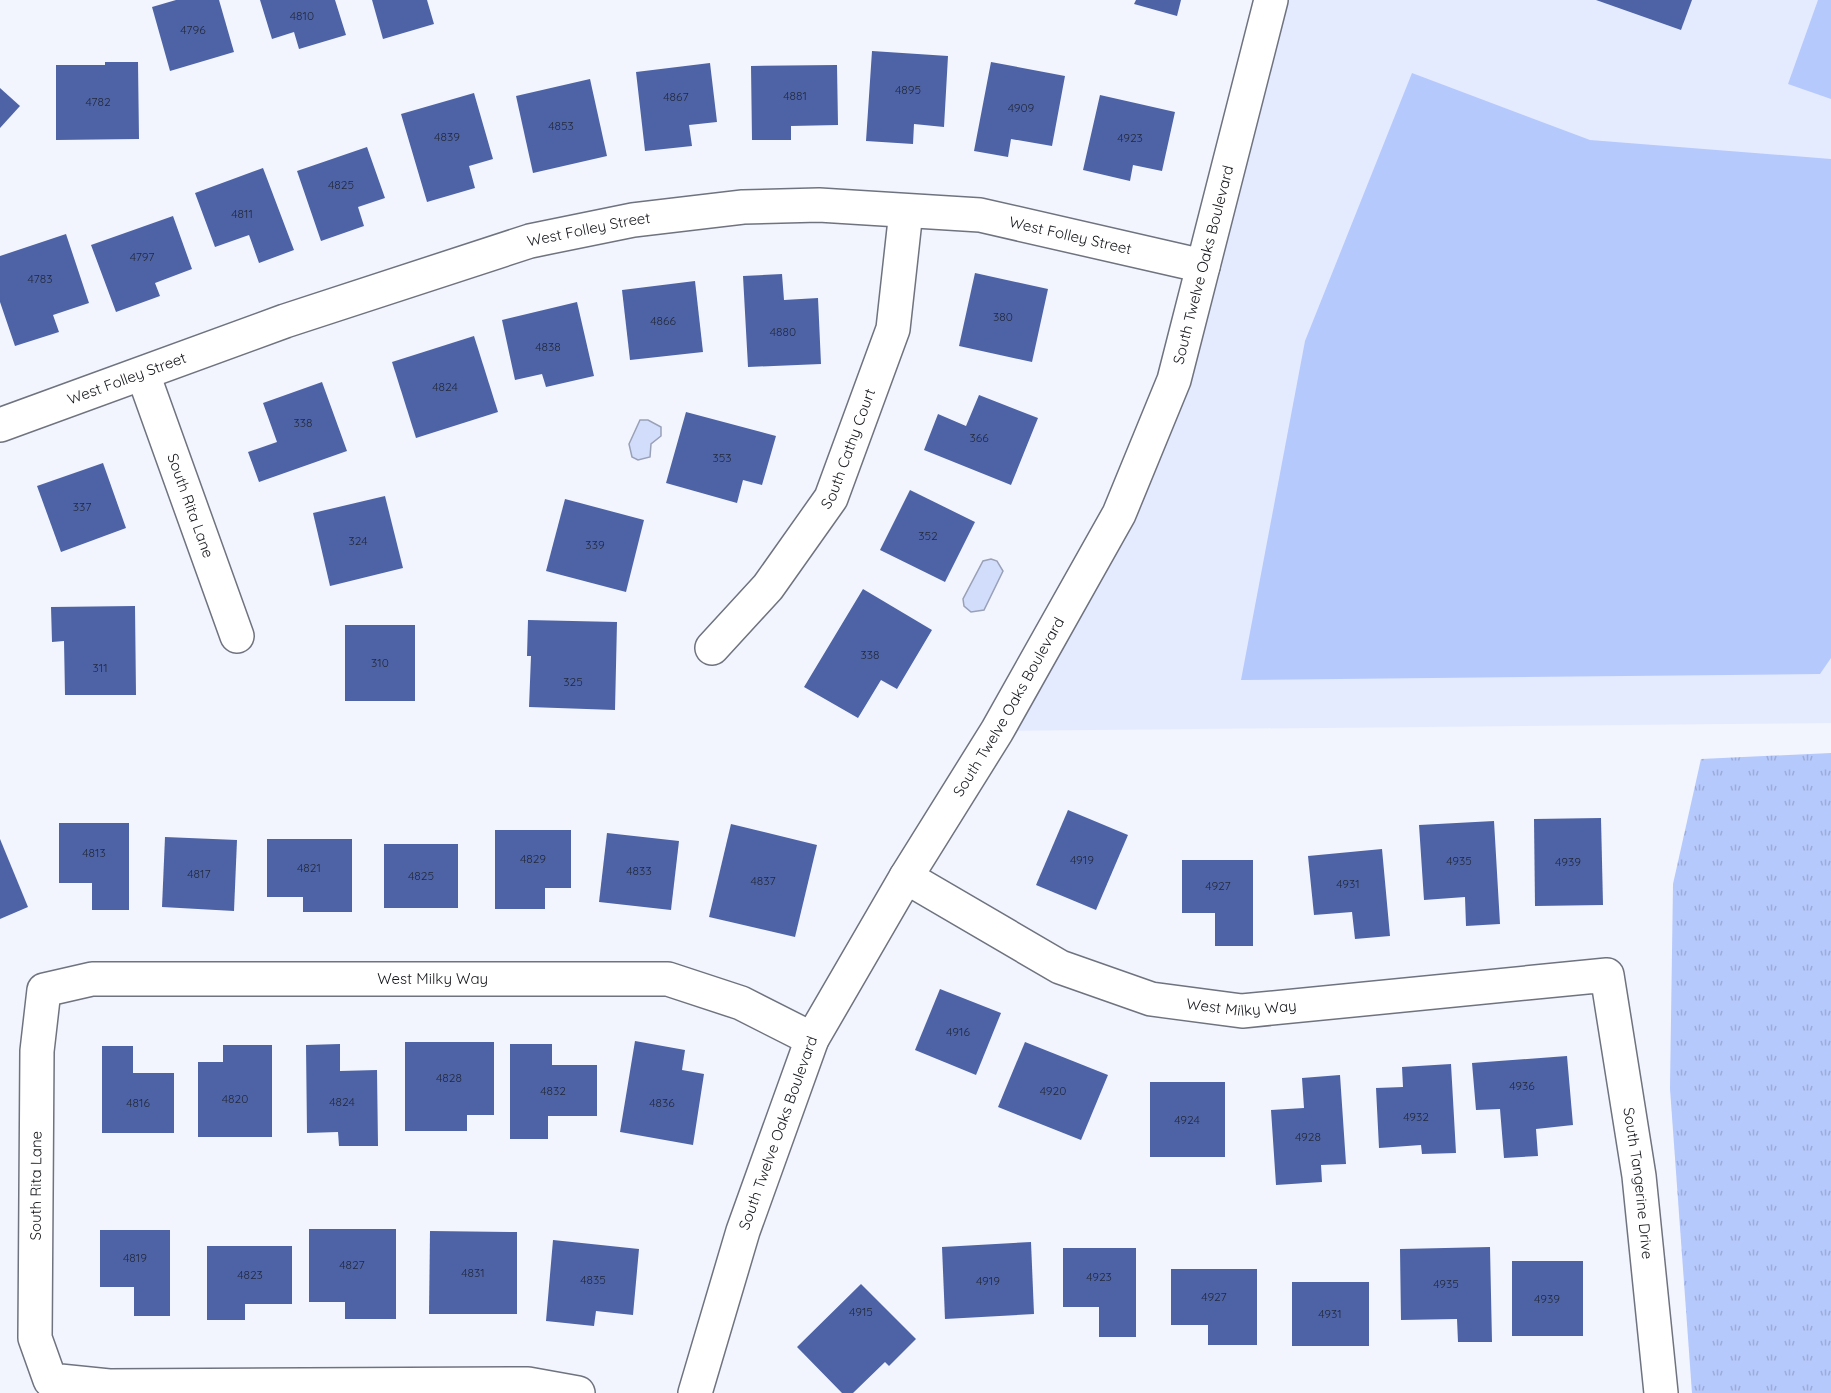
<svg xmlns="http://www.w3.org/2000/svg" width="1831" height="1393" font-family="Quicksand,sans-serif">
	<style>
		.built { fill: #e4ebff }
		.grass { fill: #b6c9fc }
		.park { fill: url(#park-tufts) }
		.water { fill: #d2ddfc; stroke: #99a1b8; stroke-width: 1.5 }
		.building { fill: #4e63a6 }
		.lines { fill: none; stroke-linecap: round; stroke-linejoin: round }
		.minor-casing { stroke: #6f737f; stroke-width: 36 }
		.minor { stroke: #fff; stroke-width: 33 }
		.labels { text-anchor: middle; stroke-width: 6; stroke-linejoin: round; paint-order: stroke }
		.number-label { font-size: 12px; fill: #22293d }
		.street-label { font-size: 15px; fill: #14161a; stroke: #fff }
	</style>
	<defs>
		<pattern id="park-tufts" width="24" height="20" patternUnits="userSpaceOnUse" patternTransform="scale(1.5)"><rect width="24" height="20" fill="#b6c9fc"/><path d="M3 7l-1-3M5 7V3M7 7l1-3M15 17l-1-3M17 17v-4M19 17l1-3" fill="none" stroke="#9cacd7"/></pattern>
	</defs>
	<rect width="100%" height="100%" fill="#f2f5fd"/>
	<polygon class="built" points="1271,0 1831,0 1831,723 997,731 1119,514"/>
	<g class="grass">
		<polygon points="1818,0 1831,0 1831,99 1788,84"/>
		<polygon points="1412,73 1590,140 1831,159 1831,658 1820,674 1241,680 1305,341"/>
	</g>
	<polygon class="park" points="1831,753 1831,1393 1692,1393 1670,1089 1673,884 1701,759"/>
	<g class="water">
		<polygon points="640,420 648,420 661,427 661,436 651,444 650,457 638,460 632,457 629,444"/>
		<polygon points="991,559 997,561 1003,571 984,610 971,612 964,606 963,599 983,561"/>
	</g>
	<g class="building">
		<polygon points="176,0 219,0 234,52 170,71 152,7"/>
		<polygon points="260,0 335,0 346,35 299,49 294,32 272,39"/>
		<polygon points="372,0 427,0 434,24 383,39"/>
		<polygon points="1136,0 1181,0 1177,16 1134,4"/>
		<polygon points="1596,0 1692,0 1681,30"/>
		<polygon points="872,51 948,56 944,127 914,124 913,144 866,141"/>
		<polygon points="105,62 138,62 139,139 56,140 56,65 105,65"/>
		<polygon points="991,62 1065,76 1052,146 1011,139 1008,157 974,151"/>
		<polygon points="710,63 717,122 689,125 692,146 645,151 636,72"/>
		<polygon points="837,65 838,125 791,126 791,140 752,140 751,66"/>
		<polygon points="590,79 607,156 533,173 516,96"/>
		<polygon points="0,88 20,106 0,128"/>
		<polygon points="474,93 493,159 469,166 475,188 427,202 401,114"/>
		<polygon points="1100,95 1175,112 1162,171 1133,165 1130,181 1083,170"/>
		<polygon points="367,147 385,198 358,207 364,226 321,241 297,171"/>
		<polygon points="263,168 294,250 259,263 249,235 215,247 195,193"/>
		<polygon points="173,216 192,269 155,283 160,296 116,312 91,245"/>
		<polygon points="66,234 89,303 53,315 59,332 15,346 0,302 0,256"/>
		<polygon points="975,273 1048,289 1032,362 959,346"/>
		<polygon points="782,274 784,300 818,298 821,364 748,367 743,276"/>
		<polygon points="695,281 703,352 630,360 622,290"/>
		<polygon points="577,302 594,376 546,387 542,374 515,380 502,320"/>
		<polygon points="474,336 498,412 416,438 392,362"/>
		<polygon points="322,382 347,451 259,482 248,452 277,442 263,403"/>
		<polygon points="979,395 1038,418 1011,485 924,450 938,414 966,426"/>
		<polygon points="686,412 776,436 762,485 743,480 737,503 666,483"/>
		<polygon points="103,463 126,528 61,552 37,486"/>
		<polygon points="910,490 975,522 945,582 880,550"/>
		<polygon points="385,496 403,568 330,586 313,513"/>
		<polygon points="565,499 644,520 626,592 546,571"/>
		<polygon points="863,589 932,630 897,689 881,680 858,718 804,687"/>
		<polygon points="135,606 136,695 65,695 64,641 52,642 51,607"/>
		<polygon points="528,620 617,622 615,710 529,707 531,656 527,656"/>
		<rect x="345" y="625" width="70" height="76"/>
		<polygon points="1068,810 1128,835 1096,910 1036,885"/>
		<polygon points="1601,818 1603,905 1535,906 1534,819"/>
		<polygon points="1494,821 1500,924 1466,926 1465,897 1424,900 1419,825"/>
		<polygon points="59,823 129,823 129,910 92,910 92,883 59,883"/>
		<polygon points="731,824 817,845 795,937 709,917"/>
		<polygon points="495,830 571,830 571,888 545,888 545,909 495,909"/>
		<polygon points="607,833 679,841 671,910 599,902"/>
		<polygon points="165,837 237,840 234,911 162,907"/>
		<polygon points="0,839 28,907 0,919"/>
		<polygon points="267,839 352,839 352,912 303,912 303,897 267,897"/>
		<rect x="384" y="844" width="74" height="64"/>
		<polygon points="1382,849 1390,936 1355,939 1352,912 1314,915 1308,856"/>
		<polygon points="1182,860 1253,860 1253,946 1215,946 1215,913 1182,913"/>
		<polygon points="940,989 1001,1013 976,1075 915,1050"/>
		<polygon points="635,1041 685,1050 682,1070 704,1074 693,1145 620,1132"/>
		<polygon points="405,1042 494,1042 494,1115 467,1115 467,1131 405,1131"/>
		<polygon points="1025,1042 1108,1075 1081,1140 998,1107"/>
		<polygon points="340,1044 340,1071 377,1070 378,1146 339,1146 338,1132 307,1133 306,1045"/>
		<polygon points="510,1044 552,1044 552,1065 597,1065 597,1116 548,1116 548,1139 510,1139"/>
		<polygon points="223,1045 272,1045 272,1137 198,1137 198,1062 223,1062"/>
		<polygon points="102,1046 133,1046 133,1073 174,1073 174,1133 102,1133"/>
		<polygon points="1567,1056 1573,1125 1536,1129 1538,1156 1504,1158 1500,1109 1476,1110 1472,1063"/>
		<polygon points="1451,1064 1456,1153 1422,1154 1421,1145 1379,1148 1376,1088 1403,1087 1402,1067"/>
		<polygon points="1340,1075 1346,1164 1321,1165 1322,1182 1276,1185 1271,1110 1304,1108 1302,1078"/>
		<rect x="1150" y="1082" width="75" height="75"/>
		<polygon points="309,1229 396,1229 396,1319 345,1319 345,1302 309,1302"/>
		<polygon points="100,1230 170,1230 170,1316 134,1316 134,1287 100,1287"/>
		<polygon points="430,1231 517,1232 517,1314 429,1314"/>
		<polygon points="553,1240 639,1249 633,1315 596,1311 594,1326 546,1321"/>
		<polygon points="1031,1242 1034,1314 945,1319 942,1247"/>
		<polygon points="207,1246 292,1246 292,1304 245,1304 245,1320 207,1320"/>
		<polygon points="1490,1247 1492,1342 1458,1342 1457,1319 1401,1320 1400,1249"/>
		<polygon points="1063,1248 1136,1248 1136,1337 1099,1337 1099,1307 1063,1307"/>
		<rect x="1512" y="1261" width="71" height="75"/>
		<polygon points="1171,1269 1257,1269 1257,1345 1208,1345 1208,1325 1171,1325"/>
		<rect x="1292" y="1282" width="77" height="64"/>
		<polygon points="861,1284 916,1339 889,1366 885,1362 853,1393 842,1393 797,1347"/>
	</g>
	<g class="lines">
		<defs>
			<g id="minor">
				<path id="s1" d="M143,374L237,636"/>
				<path id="s2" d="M0,425L285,321L530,241L633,220L743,207L819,205L980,215L1203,266"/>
				<path id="s3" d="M712,648L768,587L831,498L893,329L906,211"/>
				<path id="s4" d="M906,877L1060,967L1151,999L1242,1011L1607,975L1639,1176L1661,1393"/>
				<path id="s5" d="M578,1393L528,1384L109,1386L50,1380L35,1338L37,1051L44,990L92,979H668L741,1003L812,1039"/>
				<path id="s6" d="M695,1393L743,1231L812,1039L906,877L997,731L1119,514L1174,380L1271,0"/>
			</g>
		</defs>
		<use href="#minor" class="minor-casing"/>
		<use href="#minor" class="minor"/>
	</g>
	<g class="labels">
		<g class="number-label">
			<text x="302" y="20">4810</text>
			<text x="193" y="34">4796</text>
			<text x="908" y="94">4895</text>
			<text x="795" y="100">4881</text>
			<text x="676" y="101">4867</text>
			<text x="98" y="106">4782</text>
			<text x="1021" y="112">4909</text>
			<text x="561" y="130">4853</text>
			<text x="447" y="141">4839</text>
			<text x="1130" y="142">4923</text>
			<text x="341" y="189">4825</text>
			<text x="242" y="218">4811</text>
			<text x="142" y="261">4797</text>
			<text x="40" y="283">4783</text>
			<text x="1003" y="321">380</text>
			<text x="663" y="325">4866</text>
			<text x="783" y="336">4880</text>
			<text x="548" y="351">4838</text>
			<text x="445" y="391">4824</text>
			<text x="303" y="427">338</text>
			<text x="979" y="442">366</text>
			<text x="722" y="462">353</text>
			<text x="82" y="511">337</text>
			<text x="928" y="540">352</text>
			<text x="358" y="545">324</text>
			<text x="595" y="549">339</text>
			<text x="870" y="659">338</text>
			<text x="380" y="667">310</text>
			<text x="100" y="672">311</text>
			<text x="573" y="686">325</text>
			<text x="94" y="857">4813</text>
			<text x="533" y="863">4829</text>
			<text x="1082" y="864">4919</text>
			<text x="1459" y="865">4935</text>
			<text x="1568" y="866">4939</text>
			<text x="309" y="872">4821</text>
			<text x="639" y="875">4833</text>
			<text x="199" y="878">4817</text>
			<text x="421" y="880">4825</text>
			<text x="763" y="885">4837</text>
			<text x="1348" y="888">4931</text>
			<text x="1218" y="890">4927</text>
			<text x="958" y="1036">4916</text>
			<text x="449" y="1082">4828</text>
			<text x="1522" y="1090">4936</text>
			<text x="553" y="1095">4832</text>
			<text x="1053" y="1095">4920</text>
			<text x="235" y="1103">4820</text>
			<text x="342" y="1106">4824</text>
			<text x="138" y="1107">4816</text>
			<text x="662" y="1107">4836</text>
			<text x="1416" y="1121">4932</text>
			<text x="1187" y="1124">4924</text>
			<text x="1308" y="1141">4928</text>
			<text x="135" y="1262">4819</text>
			<text x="352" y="1269">4827</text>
			<text x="473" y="1277">4831</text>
			<text x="250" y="1279">4823</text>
			<text x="1099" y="1281">4923</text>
			<text x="593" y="1284">4835</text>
			<text x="988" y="1285">4919</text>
			<text x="1446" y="1288">4935</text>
			<text x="1214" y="1301">4927</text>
			<text x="1547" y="1303">4939</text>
			<text x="861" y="1316">4915</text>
			<text x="1330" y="1318">4931</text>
		</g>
		<g class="street-label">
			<text dy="5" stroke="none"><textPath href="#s2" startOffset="621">West Folley Street</textPath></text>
			<text dy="5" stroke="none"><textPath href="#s2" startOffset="1107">West Folley Street</textPath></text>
			<text dy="5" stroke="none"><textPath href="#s6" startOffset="1245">South Twelve Oaks Boulevard</textPath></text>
			<text dy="5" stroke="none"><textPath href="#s2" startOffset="135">West Folley Street</textPath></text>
			<text dy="5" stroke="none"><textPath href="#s3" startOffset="244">South Cathy Court</textPath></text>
			<text dy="5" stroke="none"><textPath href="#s1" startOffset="140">South Rita Lane</textPath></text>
			<text dy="5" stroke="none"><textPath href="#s6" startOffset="759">South Twelve Oaks Boulevard</textPath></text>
			<text dy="5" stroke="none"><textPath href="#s5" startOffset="1312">West Milky Way</textPath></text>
			<text dy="5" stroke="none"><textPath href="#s4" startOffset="366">West Milky Way</textPath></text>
			<text dy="5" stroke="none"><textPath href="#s6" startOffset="273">South Twelve Oaks Boulevard</textPath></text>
			<text dy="5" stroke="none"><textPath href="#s4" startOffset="944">South Tangerine Drive</textPath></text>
			<text dy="5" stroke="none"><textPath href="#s5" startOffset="726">South Rita Lane</textPath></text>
		</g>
	</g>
</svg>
